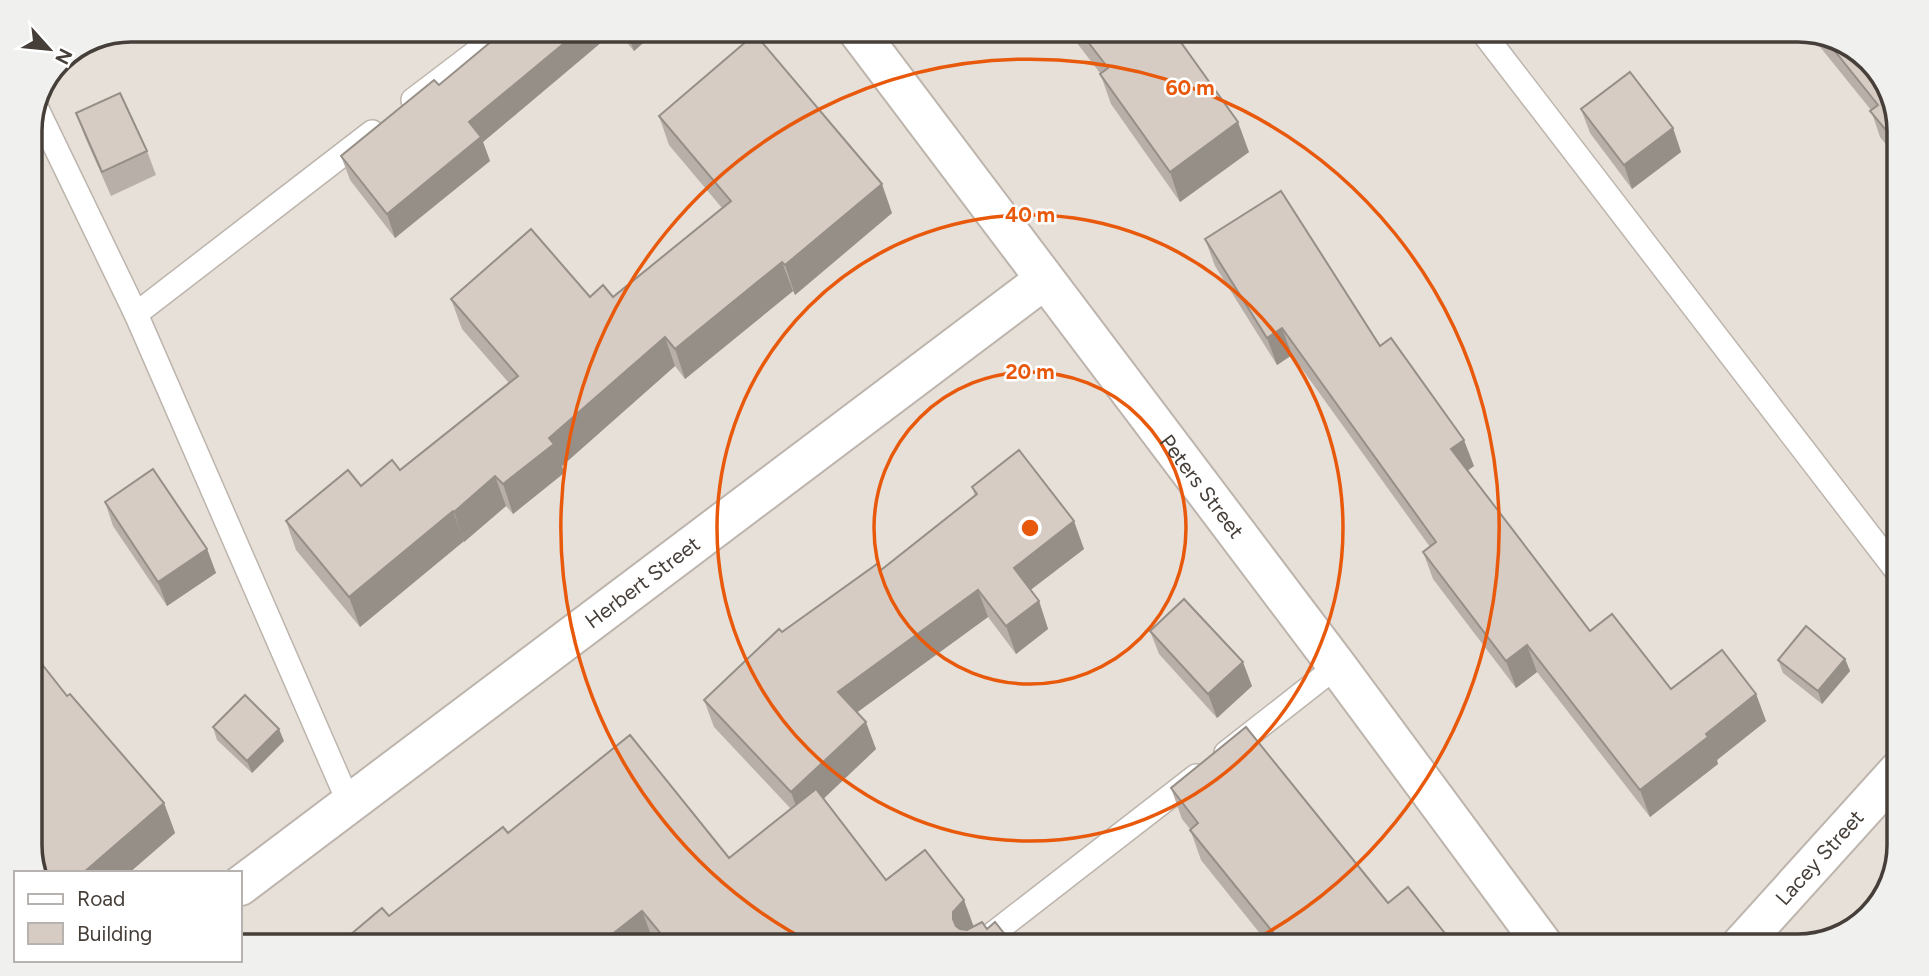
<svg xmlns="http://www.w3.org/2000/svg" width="1929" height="976" font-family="Figtree,sans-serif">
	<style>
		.residential { fill: #e6e0d8 }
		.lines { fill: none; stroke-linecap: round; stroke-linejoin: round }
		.lane-casing { stroke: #bdb5ad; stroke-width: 26 }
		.street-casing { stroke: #bdb5ad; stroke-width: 42 }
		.lane { stroke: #fff; stroke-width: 23 }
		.street { stroke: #fff; stroke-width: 38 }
		.wall { fill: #b8afa8 }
		.shaded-wall { fill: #968f88 }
		.building { fill: #d6ccc3; stroke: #968f88; stroke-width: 2 }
		.ring { fill: none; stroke: #e8590c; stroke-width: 3.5 }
		.labels { text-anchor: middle; stroke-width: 5; stroke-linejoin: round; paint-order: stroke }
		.street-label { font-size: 21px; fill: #463e38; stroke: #fff }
		.rim { fill: none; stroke: #463e38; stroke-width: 3.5 }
		.centre { fill: #e8590c; stroke: #fff; stroke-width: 3.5 }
		.ring-label { font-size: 21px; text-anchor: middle; font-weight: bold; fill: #e8590c; stroke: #fff; stroke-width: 5; stroke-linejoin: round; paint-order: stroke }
	</style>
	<rect width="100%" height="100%" fill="#f3eee9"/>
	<polygon class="residential" points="131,30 1798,30 1842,40 1899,125 1899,845 1889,889 1854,929 1798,946 240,946 240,873 37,873 30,852 30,125 60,59"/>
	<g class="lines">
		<defs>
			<g id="lane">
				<polyline points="1481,30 1899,574"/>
				<polyline points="413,100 505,30"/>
				<polyline points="37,109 136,314 349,803"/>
				<polyline points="136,314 372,132"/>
				<polyline points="1226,753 1337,666"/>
				<polyline points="977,946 1196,776"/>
			</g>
			<g id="street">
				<path id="s1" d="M857,30L1337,666L1544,946"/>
				<path id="s2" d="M240,886L1044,280"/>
				<path id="s3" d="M1740,946L1899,770"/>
			</g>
		</defs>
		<use href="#lane" class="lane-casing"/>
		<use href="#street" class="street-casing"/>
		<use href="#lane" class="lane"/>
		<use href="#street" class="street"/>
	</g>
	<g class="wall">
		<polygon points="505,30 658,30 634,51 616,30 483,142 490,161 395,238 350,180 341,156 439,85"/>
		<polygon points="1067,30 1172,30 1249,152 1180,202 1111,104 1100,73"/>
		<polygon points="1808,32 1842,40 1899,125 1899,161 1880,137 1871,110"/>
		<polygon points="1581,109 1673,128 1681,152 1632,189 1590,133"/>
		<polygon points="76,113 147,151 156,175 111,196 85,137"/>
		<polygon points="659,116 892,213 795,295 793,291 685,379 675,366 562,466 564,473 513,514 506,506 464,542 464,541 360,627 296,550 286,521 361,486 400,470 509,383 462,329 451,299 613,297 722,208 669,145"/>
		<polygon points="1205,239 1380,346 1474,466 1467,471 1590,631 1671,689 1756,694 1766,721 1717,760 1718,764 1650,817 1537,672 1516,688 1433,579 1423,552 1430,547 1292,355 1277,365 1215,266"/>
		<polygon points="972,487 1084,549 1030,590 1039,601 1048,629 1016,654 988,617 857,712 876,749 823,799 886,880 974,927 987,929 1014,946 658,946 653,940 645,946 337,946 389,916 508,833 729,858 791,809 714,727 704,700 782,632 881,570 975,496"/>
		<polygon points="105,502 207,549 216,573 167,606 113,526"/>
		<polygon points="1150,631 1252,686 1217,718 1159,654"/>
		<polygon points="1845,659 1850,671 1822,704 1783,673 1778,660"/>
		<polygon points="67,696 164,803 175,833 129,873 37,873 30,852"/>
		<polygon points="213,727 284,741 252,773 217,740"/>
		<polygon points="1171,788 1388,903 1455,946 1270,946 1201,860 1190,829 1182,819"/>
	</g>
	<g class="shaded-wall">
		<polygon points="580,30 616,30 483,142 490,161 395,238 387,214 469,122"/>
		<polygon points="626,30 658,30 634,51"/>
		<polygon points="1238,122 1249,152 1180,202 1170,172"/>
		<polygon points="1673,128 1681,152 1632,189 1624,165"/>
		<polygon points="882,184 892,213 795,295 785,265"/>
		<polygon points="782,262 793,291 685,379 675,349"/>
		<polygon points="1282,328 1292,355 1277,365 1267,338"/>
		<polygon points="665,337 675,366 562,466 564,473 513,514 503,484 549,438"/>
		<polygon points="1464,440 1474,466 1460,476 1451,449"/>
		<polygon points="495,476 506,506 464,542 454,512"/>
		<polygon points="453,511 464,541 360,627 349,597"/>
		<polygon points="1074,521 1084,549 1024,595 1014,568"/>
		<polygon points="207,549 216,573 167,606 158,582"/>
		<polygon points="978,590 988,617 848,719 838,692"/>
		<polygon points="1039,601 1048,629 1016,654 1006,626"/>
		<polygon points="1527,645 1537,672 1516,688 1506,661"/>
		<polygon points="1845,659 1850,671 1822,704 1818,691"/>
		<polygon points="1243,662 1252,686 1217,718 1208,694"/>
		<polygon points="1756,694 1766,721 1717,760 1718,764 1650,817 1640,790 1706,734"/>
		<polygon points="866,722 876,749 801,820 791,792"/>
		<polygon points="279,729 284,741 252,773 247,761"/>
		<polygon points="164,803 175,833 129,873 83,873"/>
		<polygon points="964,900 975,930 964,941 953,919 953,912"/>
		<polygon points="642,911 653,940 645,946 597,946"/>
	</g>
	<g class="building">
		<polygon points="505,30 580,30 469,122 481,137 387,214 341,156 434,80 439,85"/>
		<polygon points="1079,30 1172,30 1238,122 1170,172 1100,74 1108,68"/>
		<polygon points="755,34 882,184 785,265 782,262 675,349 665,337 549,438 554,444 503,484 495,476 454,512 453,511 349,597 286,521 348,470 361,486 392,460 400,470 518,376 451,299 531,229 590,297 603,285 613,297 731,201 659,116"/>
		<polygon points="1822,35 1842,40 1882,75 1899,125 1899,146 1870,111 1878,105"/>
		<polygon points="1630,72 1673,128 1624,165 1581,109"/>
		<polygon points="120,93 147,151 102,172 76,113"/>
		<polygon points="1281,191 1380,346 1391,338 1464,440 1451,449 1590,631 1612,614 1671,689 1722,650 1756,694 1706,734 1708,737 1640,790 1527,645 1506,661 1423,552 1436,542 1282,328 1267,338 1205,239"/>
		<polygon points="1019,450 1074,521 1014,568 1039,601 1006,626 978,590 838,692 866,722 791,792 704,700 779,629 782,632 877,564 881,570 977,494 972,487"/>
		<polygon points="153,469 207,549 158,582 105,502"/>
		<polygon points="1184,599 1243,662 1208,694 1150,631"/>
		<polygon points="1806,626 1845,659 1818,691 1778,660"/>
		<polygon points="30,649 67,696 70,694 164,803 83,873 47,873 30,852"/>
		<polygon points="245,695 279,729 247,761 213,727"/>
		<polygon points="1246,727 1388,903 1408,887 1455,946 1284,946 1190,830 1198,823 1171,788"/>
		<polygon points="630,735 729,858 816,789 886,880 925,850 964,900 953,912 953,919 956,926 960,929 967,930 982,922 987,929 995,922 1014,946 671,946 642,911 597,946 337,946 382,908 389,916 503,827 508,833"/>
	</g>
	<g class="ring">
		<circle cx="1030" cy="528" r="156"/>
		<circle cx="1030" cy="528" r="313"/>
		<path d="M817 946A469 469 0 1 1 1243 946"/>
	</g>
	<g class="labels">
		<g class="street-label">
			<text dy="7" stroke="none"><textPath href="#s1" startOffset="572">Peters Street</textPath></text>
			<text dy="7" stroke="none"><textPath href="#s2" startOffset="504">Herbert Street</textPath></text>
			<text dy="7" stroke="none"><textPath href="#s3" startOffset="119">Lacey Street</textPath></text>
		</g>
	</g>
	<path d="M0 0H1929V976H0ZM131 42H1798A89 89 0 0 1 1887 131V845A89 89 0 0 1 1798 934H131A89 89 0 0 1 42 845V131A89 89 0 0 1 131 42Z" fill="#f0f0ef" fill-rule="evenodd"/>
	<path class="rim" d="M131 42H1798A89 89 0 0 1 1887 131V845A89 89 0 0 1 1798 934H131A89 89 0 0 1 42 845V131A89 89 0 0 1 131 42Z"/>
	<circle cx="1030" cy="528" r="10" class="centre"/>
	<g class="ring-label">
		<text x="1190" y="95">60 m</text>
		<text x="1030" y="222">40 m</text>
		<text x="1030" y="379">20 m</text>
	</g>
	<rect x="14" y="871" width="228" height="91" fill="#ffffff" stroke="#b5b2af" stroke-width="2"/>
	<rect x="28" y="894" width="35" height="10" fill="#ffffff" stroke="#b5b2af" stroke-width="2"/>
	<text x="77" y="906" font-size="21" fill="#463e38">Road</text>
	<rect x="28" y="923" width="35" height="21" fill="#d6ccc3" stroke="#b5b2af" stroke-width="2"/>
	<text x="77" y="941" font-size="21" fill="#463e38">Building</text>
	<g transform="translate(49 49) rotate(117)" stroke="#ffffff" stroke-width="5" paint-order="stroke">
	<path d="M0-5L12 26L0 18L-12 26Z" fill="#463e38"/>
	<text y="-10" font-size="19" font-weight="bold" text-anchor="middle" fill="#463e38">N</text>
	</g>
</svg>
